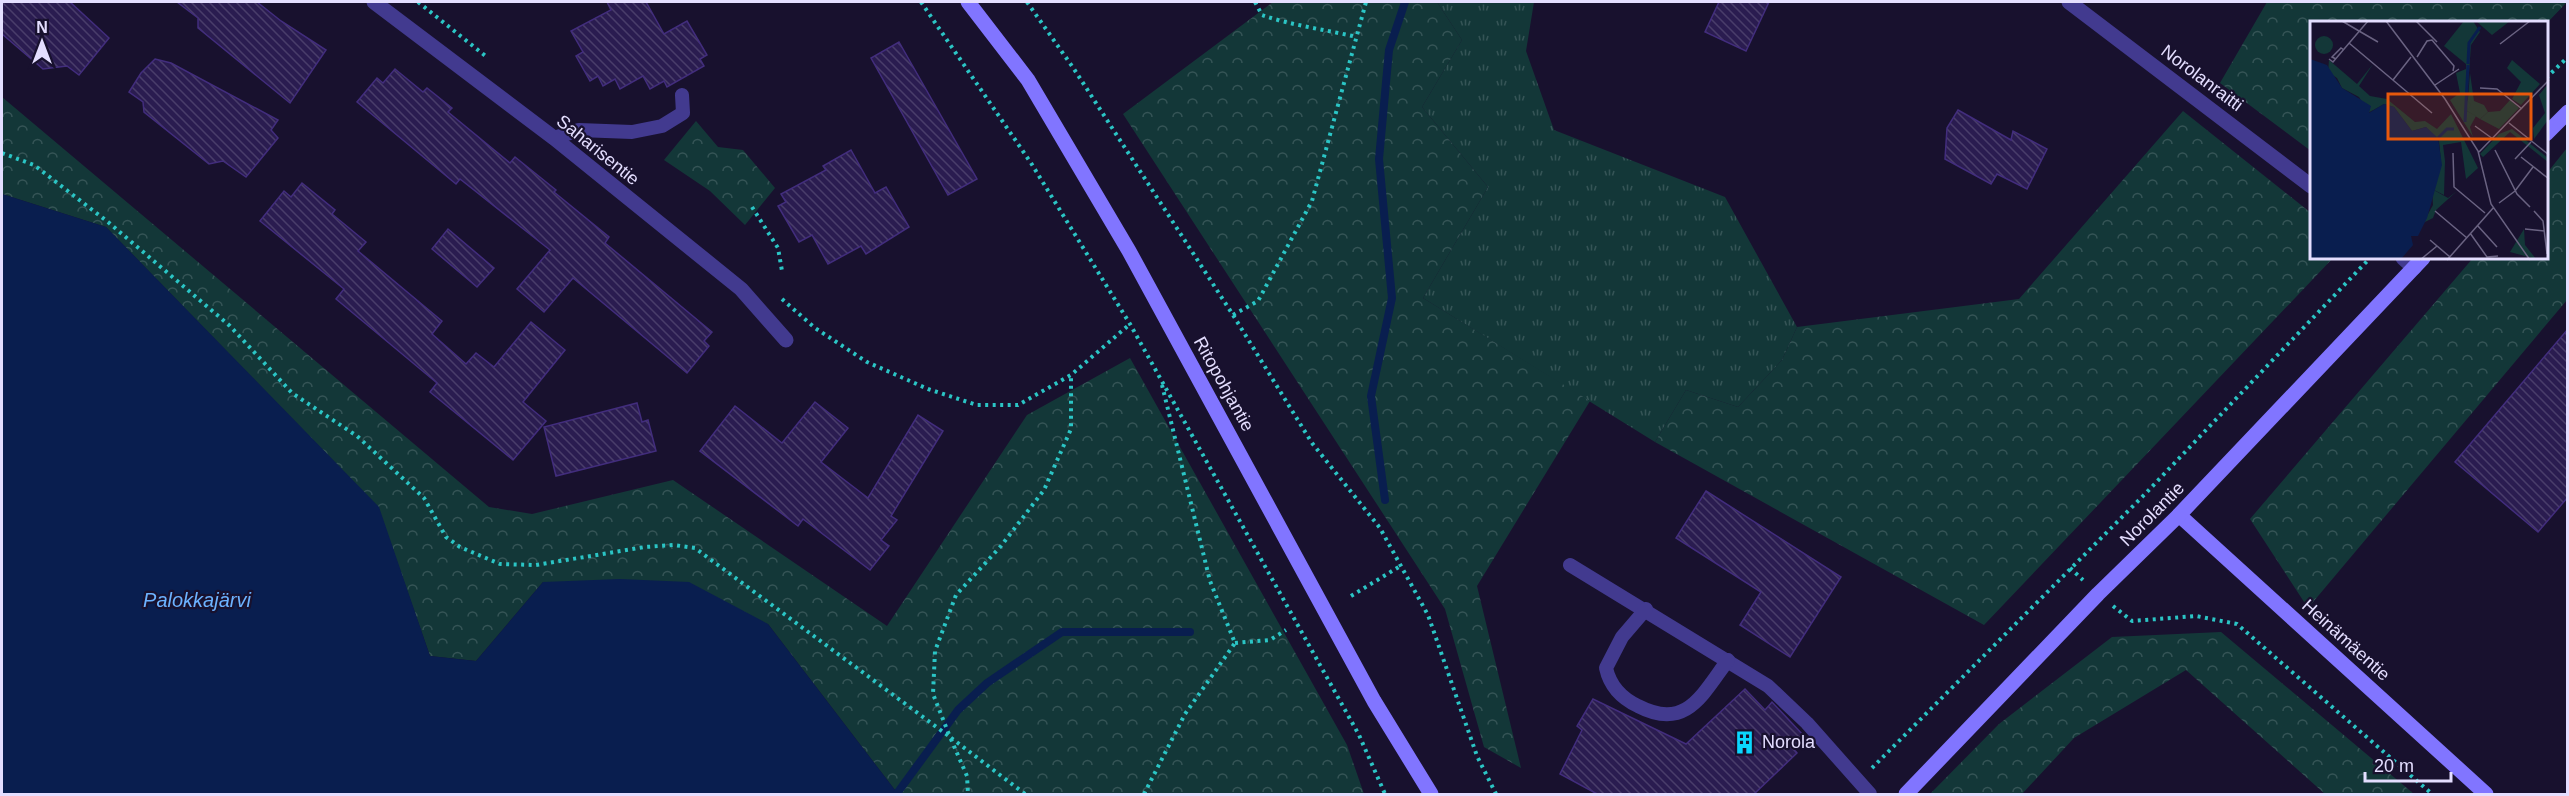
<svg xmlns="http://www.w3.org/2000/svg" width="2569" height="796" font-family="Arial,sans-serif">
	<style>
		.grass { fill: url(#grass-tufts) }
		.forest { fill: url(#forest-crowns) }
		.water { fill: #091e4f }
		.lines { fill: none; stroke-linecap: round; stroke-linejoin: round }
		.stream { stroke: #091e4f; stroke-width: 8 }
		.building { fill: url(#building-back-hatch); stroke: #422d7d; stroke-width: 1.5 }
		.path { stroke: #2bc5c5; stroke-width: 4; stroke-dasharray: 3 4.5; stroke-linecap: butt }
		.lane { stroke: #423a8f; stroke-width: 14 }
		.street { stroke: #423a8f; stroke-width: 15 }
		.secondary { stroke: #8175ff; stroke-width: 15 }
		.labels { text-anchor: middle; stroke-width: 4.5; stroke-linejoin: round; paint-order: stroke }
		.street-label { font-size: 18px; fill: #e4deff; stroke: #18112e }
		.poi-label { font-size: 18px; fill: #e4deff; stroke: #18112e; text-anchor: start }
		.water-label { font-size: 20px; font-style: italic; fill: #6cb2ff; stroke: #18112e }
		.inset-river { fill: none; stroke: #091e4f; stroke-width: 3 }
		.inset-road { fill: none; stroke: #6a6382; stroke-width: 1.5 }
		.view { fill: #e8590c; fill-opacity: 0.15; stroke: #e8590c; stroke-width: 3 }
		.inset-edge { fill: none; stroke: #e4deff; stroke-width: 3 }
	</style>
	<defs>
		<pattern id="grass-tufts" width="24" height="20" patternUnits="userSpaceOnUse" patternTransform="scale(1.5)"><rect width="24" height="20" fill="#133738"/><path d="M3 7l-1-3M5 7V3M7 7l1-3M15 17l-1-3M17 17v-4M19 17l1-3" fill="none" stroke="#355456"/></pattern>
		<pattern id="forest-crowns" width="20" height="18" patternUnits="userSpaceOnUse" patternTransform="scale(1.5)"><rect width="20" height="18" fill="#133738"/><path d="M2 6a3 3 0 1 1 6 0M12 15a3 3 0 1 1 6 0" fill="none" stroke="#355456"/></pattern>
		<pattern id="building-back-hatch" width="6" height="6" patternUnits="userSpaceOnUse" patternTransform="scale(1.5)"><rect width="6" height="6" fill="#2a1c50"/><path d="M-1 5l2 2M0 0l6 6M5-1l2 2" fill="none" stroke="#493d6a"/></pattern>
	</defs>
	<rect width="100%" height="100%" fill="#18112e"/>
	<polygon class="grass" points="1437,2 1534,2 1526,51 1554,130 1725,197 1797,327 1782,360 1738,407 1686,390 1655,442 1423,298 1488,187 1422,107 1462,40"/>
	<g class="forest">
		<polygon points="1273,2 1437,2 1462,40 1422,107 1488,187 1423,298 1590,401 1477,586 1521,768 1484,747 1445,609 1123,114"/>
		<polygon points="2267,2 2567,2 2547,23 2311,22 2311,151 2220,83"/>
		<polygon points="2,97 489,507 532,514 673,480 887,626 1027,415 1130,358 1347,745 1364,794 898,794 768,624 543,582 476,661 430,656 378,507 106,227 2,194"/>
		<polygon points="2183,111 2311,213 2311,258 2333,258 1984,625 1655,442 1686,390 1738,407 1782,360 1797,327 2019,299"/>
		<polygon points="696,121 718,147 743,150 775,188 745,225 710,191 664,160"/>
		<polygon points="2567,148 2567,300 2308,608 2250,519 2473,258 2546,258 2547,173"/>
		<polygon points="2221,632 2414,794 2325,794 2186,670 2074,738 2022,794 1930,794 1999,724 2112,637"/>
	</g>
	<polygon class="water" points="2,194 106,227 379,507 430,656 476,661 543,582 620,579 689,582 768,624 898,794 2,794"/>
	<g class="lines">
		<g class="stream">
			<polyline points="1385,500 1371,396 1392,298 1379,159 1389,50 1405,2"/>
			<polyline points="898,792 958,710 987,683 1062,632 1190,632"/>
		</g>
	</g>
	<g class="building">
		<polygon points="2,2 70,2 109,38 79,75 67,66 43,69 2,34"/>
		<polygon points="177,2 257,2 281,21 326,50 290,103 198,28 198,18"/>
		<polygon points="607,2 646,2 664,34 687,21 707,55 700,59 704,66 667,87 664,81 650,89 643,76 620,89 615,79 603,86 598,76 590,81 576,56 583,52 571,31 611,10"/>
		<polygon points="1719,2 1769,2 1746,51 1705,32"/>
		<polygon points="899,42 977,179 948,195 871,58"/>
		<polygon points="155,59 171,63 278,120 271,130 278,138 246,177 223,161 209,164 144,112 143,102 129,92 141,73"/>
		<polygon points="395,69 423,92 427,88 452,108 448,112 510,163 515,157 556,190 554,192 609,237 605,243 712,332 704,341 709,346 687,373 573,278 544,312 517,289 550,250 460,179 456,184 357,102 377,78 383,83"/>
		<polygon points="1958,110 2011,140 2013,131 2047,149 2027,189 1997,174 1991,184 1945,159 1947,128"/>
		<polygon points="851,150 875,193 886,187 909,227 866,254 861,246 828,264 812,235 799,242 778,206 786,202 781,194 826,170 823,166"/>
		<polygon points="302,183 335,210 332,214 366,242 358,251 442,321 432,334 466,364 476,353 494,367 531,322 565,350 523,402 546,421 513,460 430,392 437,383 336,299 344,289 260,221 284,191 291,197"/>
		<polygon points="448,229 494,268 477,287 432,249"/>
		<polygon points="2568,329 2568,497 2538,532 2455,462"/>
		<polygon points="815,402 848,428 821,462 868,498 918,415 943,431 891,516 897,520 881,540 889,546 870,570 803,519 798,526 700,451 735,406 782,443"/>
		<polygon points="637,403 642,422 648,420 656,451 556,476 544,427"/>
		<polygon points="1706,491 1841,577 1790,657 1740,625 1761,592 1676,538"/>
		<polygon points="1745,689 1765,710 1772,702 1804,736 1793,748 1797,753 1753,795 1599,795 1560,774 1582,730 1577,726 1593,699 1686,744"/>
	</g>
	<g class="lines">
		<g class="path">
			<polyline points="418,2 488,58"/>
			<polyline points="921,2 1031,163 1130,324 1359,735 1385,794"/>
			<polyline points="1027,2 1074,69 1233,315 1312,443 1380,528 1428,615 1477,756 1496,794"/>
			<path d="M1255,2L1262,15C1290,25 1327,30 1357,37"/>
			<polyline points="2546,78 2568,57"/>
			<polyline points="2,153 34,165 108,222 230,326 292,393 357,436 424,498 446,537 460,547 500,564 536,565 645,547 674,545 695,548 950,737 967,776 968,794"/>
			<polyline points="752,207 778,248 782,271"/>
			<polyline points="782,299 815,328 867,362 928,389 977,405 1018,405 1071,375 1130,324"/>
			<polyline points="1233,315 1258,301 1312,201 1366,2"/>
			<polyline points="2070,568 2083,580"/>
			<polyline points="1351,596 1402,565"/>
			<polyline points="2113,606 2132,621 2196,616 2237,624 2432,794"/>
			<polyline points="1235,643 1270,640 1286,630"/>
			<polyline points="1872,768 2146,493 2370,258"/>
			<polyline points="1025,794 950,737 933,694 935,651 956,595 1001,546 1044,490 1071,429 1071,375"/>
			<polyline points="1144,794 1185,714 1235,643 1210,581 1162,385"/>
		</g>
		<g class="lane">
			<polyline points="554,138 579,130 632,132 662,126 683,113 682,95"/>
			<polyline points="1570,565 1768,686 1807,723 1870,794"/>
			<path d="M1646,609L1622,637L1606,668C1610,686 1621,698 1638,706C1686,731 1702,695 1728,660"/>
		</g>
		<g class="street">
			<polyline points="374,2 554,138 741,289 786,340"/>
			<polyline points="2069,2 2311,186"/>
			<polyline points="2403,258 2414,268"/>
		</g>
		<g class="secondary">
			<polyline points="968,2 1028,80 1129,251 1374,701 1431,794"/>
			<polyline points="2546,134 2568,112"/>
			<polyline points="2179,515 2486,794"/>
			<polyline points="1906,794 2098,594 2179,515 2423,258"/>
		</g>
	</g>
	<defs>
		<symbol id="building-bare" viewBox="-9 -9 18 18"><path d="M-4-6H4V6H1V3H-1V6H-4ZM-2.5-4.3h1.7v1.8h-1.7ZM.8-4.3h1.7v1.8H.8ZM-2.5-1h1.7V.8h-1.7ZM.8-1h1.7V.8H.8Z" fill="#0ad7ff" stroke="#18112e" stroke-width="2.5" paint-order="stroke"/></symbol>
	</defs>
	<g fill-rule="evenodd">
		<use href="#building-bare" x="1728" y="726" width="33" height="33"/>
	</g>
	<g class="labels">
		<g class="street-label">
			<text transform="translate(2202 78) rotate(37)" y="6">Norolanraitti</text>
			<text transform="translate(598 150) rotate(39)" y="6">Saharisentie</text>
			<text transform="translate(1224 384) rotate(61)" y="6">Ritopohjantie</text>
			<text transform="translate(2152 514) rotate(-45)" y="6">Norolantie</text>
			<text transform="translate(2346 640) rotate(42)" y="6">Heinämäentie</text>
		</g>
		<g class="poi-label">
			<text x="1762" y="748">Norola</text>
		</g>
		<g class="water-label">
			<text x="197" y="607">Palokkajärvi</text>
		</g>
	</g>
	<g transform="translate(2310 21)">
		<rect width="238" height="238" fill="#18112e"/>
		<path d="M160,52L164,80L174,84L178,91L170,98L157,90ZM131,140H135L134,174L122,168ZM214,208L215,224L226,238L200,231Z" fill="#133738"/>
		<path d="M154,0H163L170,11L161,24L157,79L161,84L157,90L166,95L160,106L163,116L140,79L150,72L146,52L156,48V43L134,25ZM19,39L47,63L63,43L49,65L60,75L77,78L105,101L115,100L127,108L141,93L168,147L156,158L151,121L133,124L135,140H131L129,120L116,106L102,110L84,86L74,83L58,92L49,76L32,67L27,57L18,51ZM202,39L230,63L211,84L202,78L211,61L197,47ZM238,63V99L224,118L223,107L235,92L229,74ZM200,79L209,87L189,108L170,98L178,91L190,90ZM202,108L238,137V141L200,111L173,136L170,133L189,113ZM122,168L138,177L147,170L126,189L123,197L113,202L123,184Z" fill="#133738"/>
		<path d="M166,0H200L182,14Z" fill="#133738"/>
		<path d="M5 24a9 9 0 1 1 18 0a9 9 0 1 1-18 0Z" fill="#133738"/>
		<path d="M0,38L17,44L32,67L61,85L59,92L74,83L84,86L102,110L116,106L128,117L132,144L117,197L108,215H101L103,224L91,238H0Z" fill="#091e4f"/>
		<path class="inset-river" d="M158,43L159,22L170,6M155,101L158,44M128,117L137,108H144"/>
		<path class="inset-road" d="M32,0L49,10M76,0L135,78L168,130L181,183L220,239M106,0L127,21M49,10L68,21M39,22L122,92M190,23L220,0M107,36L117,20L122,19L144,45L143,50M19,38L23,41L58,0M26,38L22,36L31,27L34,29M83,59L101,36M125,64L149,48M170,67L187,68L212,88M199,102L239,134M165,105L183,118M185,129L207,173L220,186M169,131L239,59M143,132L144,166L175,192M211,136L239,158M205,138L221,121M189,182L205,170L223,146M125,190L157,217M224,190L233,200L237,233M167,204L187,226M215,208L234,210M160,212L177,236L188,235M120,219L140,236M110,239L127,225M137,239L184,186"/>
		<path class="view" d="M78,73H221V118H78Z"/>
		<rect width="238" height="238" class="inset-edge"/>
	</g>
	<rect width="2569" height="796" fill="none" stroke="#e4deff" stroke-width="6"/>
	<g transform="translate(42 42)" stroke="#18112e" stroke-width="4.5" paint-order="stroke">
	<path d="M0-4.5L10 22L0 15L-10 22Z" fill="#e4deff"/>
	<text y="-9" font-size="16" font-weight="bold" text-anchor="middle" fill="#e4deff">N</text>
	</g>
	<path d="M2365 772v9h86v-9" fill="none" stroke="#e4deff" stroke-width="3"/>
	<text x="2374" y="772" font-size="18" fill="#e4deff" stroke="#18112e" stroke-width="4.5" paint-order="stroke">20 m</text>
</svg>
